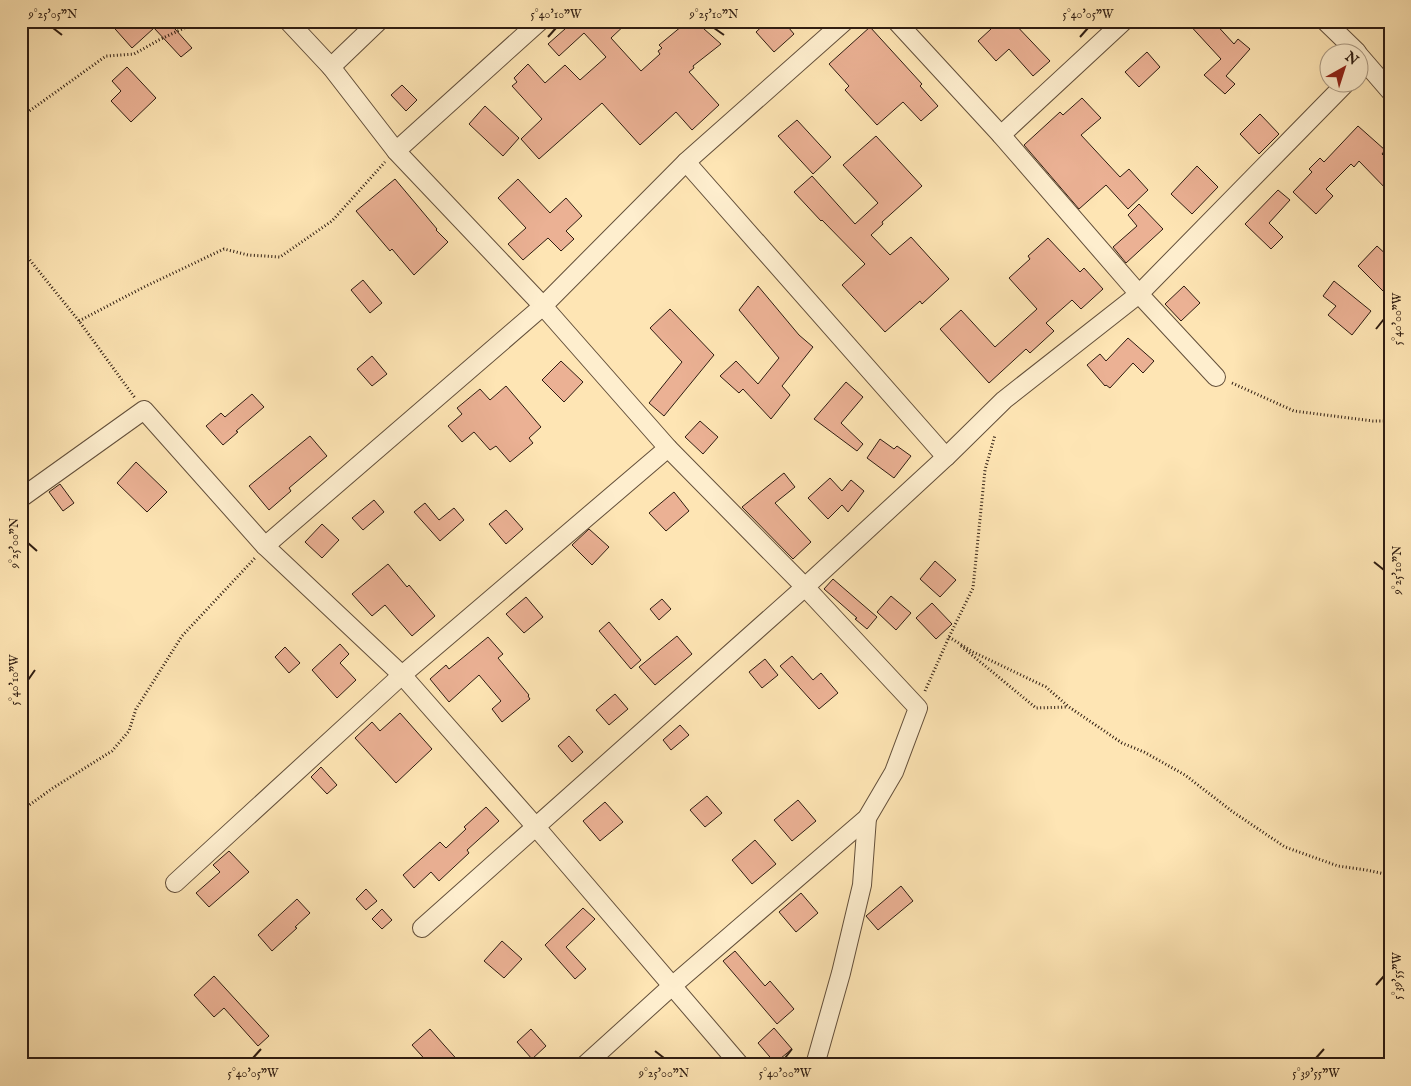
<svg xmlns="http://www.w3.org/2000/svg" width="1411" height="1086" font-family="'IM FELL English',serif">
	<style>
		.building { fill: #ebb194; stroke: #2f1d12 }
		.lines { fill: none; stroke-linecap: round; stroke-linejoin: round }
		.minor-casing { stroke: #634f3a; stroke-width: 20 }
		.path { stroke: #2f1d12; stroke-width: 3; stroke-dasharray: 1 2.5; stroke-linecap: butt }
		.minor { stroke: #feeece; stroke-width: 18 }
		.ticks { fill: none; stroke: #2f1d12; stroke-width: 2 }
		.neatline { fill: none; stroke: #2f1d12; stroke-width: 2 }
		.ticks-label { font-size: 12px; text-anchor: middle; fill: #2f1d12 }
	</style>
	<rect width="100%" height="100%" fill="#fee5b4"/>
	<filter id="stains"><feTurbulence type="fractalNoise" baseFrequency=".004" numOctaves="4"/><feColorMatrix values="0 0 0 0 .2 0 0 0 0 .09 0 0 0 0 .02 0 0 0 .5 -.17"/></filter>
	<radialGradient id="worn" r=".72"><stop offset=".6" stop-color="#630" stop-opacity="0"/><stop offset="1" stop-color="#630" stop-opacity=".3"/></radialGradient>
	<g class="building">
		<polygon points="108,21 183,21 175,29 192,48 181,57 154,28 132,48"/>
		<polygon points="574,21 629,21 611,38 641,71 660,54 658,51 662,48 659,45 688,21 695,21 721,44 693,66 694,68 689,72 719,105 692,130 676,112 640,145 602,103 539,159 521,139 542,119 512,86 517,82 514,78 528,64 545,83 565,65 580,80 606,57 584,33 559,56 548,44"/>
		<polygon points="768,21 783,21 794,34 774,52 756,32"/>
		<polygon points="984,21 1012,21 1050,61 1033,76 1009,49 996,61 978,41 991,29"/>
		<polygon points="1186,21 1213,21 1234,44 1238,39 1250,49 1226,76 1235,84 1225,94 1204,75 1221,59"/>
		<polygon points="870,27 922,84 920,86 938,106 921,121 903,102 877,125 845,90 849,86 829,64"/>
		<polygon points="1147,52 1160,67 1139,87 1125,72"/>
		<polygon points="127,67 156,98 131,122 111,101 121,91 112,81"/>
		<polygon points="402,85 417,100 406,111 391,95"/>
		<polygon points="1082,98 1101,118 1081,135 1120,177 1129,169 1148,190 1128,209 1106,185 1079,209 1024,145 1060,112 1063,115"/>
		<polygon points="485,106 519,138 503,156 469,124"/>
		<polygon points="1260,114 1279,134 1259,154 1240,134"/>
		<polygon points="797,120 831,157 813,174 778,136"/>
		<polygon points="1358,126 1385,150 1382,154 1390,162 1390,193 1359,161 1354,167 1351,164 1326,189 1333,196 1316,214 1293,192 1312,172 1309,169 1320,158 1324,162"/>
		<polygon points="876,136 922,186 882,222 883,224 871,235 890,255 911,237 949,279 922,304 920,301 885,332 842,285 865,264 822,220 821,221 794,192 812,176 855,224 878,203 843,165"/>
		<polygon points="1197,166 1218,187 1192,214 1171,194"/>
		<polygon points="395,179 437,229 436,230 448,242 414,275 392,249 390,251 356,211"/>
		<polygon points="518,179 550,213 566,198 582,216 566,231 574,239 561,251 548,238 523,260 508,244 526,228 498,198"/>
		<polygon points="1278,190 1290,200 1269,223 1283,237 1271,249 1245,224"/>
		<polygon points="1139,204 1163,229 1126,263 1113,247 1137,226 1128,215"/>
		<polygon points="1048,238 1080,272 1084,268 1103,289 1081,309 1072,300 1046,323 1054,331 1030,353 1026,349 989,383 940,329 961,310 995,347 1037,309 1009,278 1030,259 1028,256"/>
		<polygon points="1377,246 1390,258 1390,298 1358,266"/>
		<polygon points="363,280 382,303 370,313 351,290"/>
		<polygon points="1334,281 1371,311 1352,335 1328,315 1336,306 1323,296"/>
		<polygon points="758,286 799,335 813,347 782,386 790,395 771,419 743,389 739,393 720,376 736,361 758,384 779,358 739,310"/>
		<polygon points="1184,286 1200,303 1181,321 1165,304"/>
		<polygon points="670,309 714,355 664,416 649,403 682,362 650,328"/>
		<polygon points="1128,338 1154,361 1143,373 1133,363 1110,388 1106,385 1105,386 1087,365 1100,354 1106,361"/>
		<polygon points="372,356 387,374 372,386 357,369"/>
		<polygon points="561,361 583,382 564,402 542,380"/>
		<polygon points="846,382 863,397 841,423 863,444 857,451 814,419"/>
		<polygon points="506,386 541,427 529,438 533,443 510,462 496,446 490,450 474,432 462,442 448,426 462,414 457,408 480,389 490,400"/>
		<polygon points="252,394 264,407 236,431 238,432 223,445 206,426 221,413 225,417"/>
		<polygon points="700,421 718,437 703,454 685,437"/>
		<polygon points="310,436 327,456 289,488 291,491 269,510 249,486"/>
		<polygon points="880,439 894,449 897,446 911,456 894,478 867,458"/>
		<polygon points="136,462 167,492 147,512 117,483"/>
		<polygon points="784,473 795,487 775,503 811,542 793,559 742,507"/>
		<polygon points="830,478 842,491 851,480 864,491 848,512 842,505 828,519 808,498"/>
		<polygon points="60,484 74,503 63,511 49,492"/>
		<polygon points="674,492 689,511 666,531 649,513"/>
		<polygon points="374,500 384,512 363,530 352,518"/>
		<polygon points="425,503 439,520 454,508 464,520 440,541 414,512"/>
		<polygon points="506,510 523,529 506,544 489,524"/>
		<polygon points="322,524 339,540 322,558 305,542"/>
		<polygon points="589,529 609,547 592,565 572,545"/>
		<polygon points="935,561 956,580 940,597 920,579"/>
		<polygon points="388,564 407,587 409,585 435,616 412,636 385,605 372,616 352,594"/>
		<polygon points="833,579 877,617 867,629 855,619 857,618 824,589"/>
		<polygon points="891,596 911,613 896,630 877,612"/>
		<polygon points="526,597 543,617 524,633 506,614"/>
		<polygon points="662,599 671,609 659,620 650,609"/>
		<polygon points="932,603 952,624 936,639 916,618"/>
		<polygon points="609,622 641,660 631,669 599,631"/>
		<polygon points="677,636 692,654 655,685 639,667"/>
		<polygon points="488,637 503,654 498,658 529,695 528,696 530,699 502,722 492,709 501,701 479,675 449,702 430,679 446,665 449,669"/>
		<polygon points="340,644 349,654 340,663 356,680 337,698 312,670"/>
		<polygon points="285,647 300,663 289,673 275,657"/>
		<polygon points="792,656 813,680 821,673 838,693 819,709 780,666"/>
		<polygon points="765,659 778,675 762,688 749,672"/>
		<polygon points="615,694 628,709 609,725 596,710"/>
		<polygon points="400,713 432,749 396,783 355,738 372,722 380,731"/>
		<polygon points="680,725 689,735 671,750 663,740"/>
		<polygon points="569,736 583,752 572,762 558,746"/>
		<polygon points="321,767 337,785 327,794 311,777"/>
		<polygon points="707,796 722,813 705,827 690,810"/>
		<polygon points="798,800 816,821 792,841 774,820"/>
		<polygon points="605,802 623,822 600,841 583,821"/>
		<polygon points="486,807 499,821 467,850 469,853 439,881 431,872 414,888 403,875 440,842 446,848 466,829 464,827"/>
		<polygon points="755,840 776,864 752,884 732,860"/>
		<polygon points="229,851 249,872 209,907 196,893 220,872 213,865"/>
		<polygon points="901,886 913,901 878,930 866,916"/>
		<polygon points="366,889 377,901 366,910 356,899"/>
		<polygon points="801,893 818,913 796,932 779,912"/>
		<polygon points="297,899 310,913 295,927 297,928 272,951 258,935"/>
		<polygon points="583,908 595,919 566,947 586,969 575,979 545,945"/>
		<polygon points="382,909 392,920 382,929 372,919"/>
		<polygon points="502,941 522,959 504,978 484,961"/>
		<polygon points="735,951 765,986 770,981 794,1009 777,1024 723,961"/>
		<polygon points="214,976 269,1036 258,1046 224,1008 214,1017 194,995"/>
		<polygon points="774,1028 792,1049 775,1063 758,1043"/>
		<polygon points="430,1029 444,1045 462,1065 430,1065 412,1045"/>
		<polygon points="531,1029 546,1046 532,1059 517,1042"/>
	</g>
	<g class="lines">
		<defs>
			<g id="minor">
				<polyline points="288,21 331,67 396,151 543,306 668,448 805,587 918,708 894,772 867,818 672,986 585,1065"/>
				<polyline points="896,21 1001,135 1139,294 1216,377"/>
				<polyline points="1325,21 1357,52"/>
				<polyline points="1358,54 1390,91"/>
				<polyline points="331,67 379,21"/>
				<polyline points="1001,135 1124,21"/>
				<polyline points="396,151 540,21"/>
				<polyline points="686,162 946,457"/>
				<polyline points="21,498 144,410 265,546 402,675 536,827 740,1065"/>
				<polyline points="265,546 543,306 686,162 845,21"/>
				<polyline points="175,883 402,675 668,448"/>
				<polyline points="422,928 805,587 946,457 1004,400 1139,294 1347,82"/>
				<polyline points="815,1065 841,973 862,885 867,818"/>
			</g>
		</defs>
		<use href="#minor" class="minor-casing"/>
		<g class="path">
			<polyline points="21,117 106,56 134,54 159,40 199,21"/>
			<polyline points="21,249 79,321 135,398"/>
			<polyline points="79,321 144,287 224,249 248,255 280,257 332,221 385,162"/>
			<polyline points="1232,383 1294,411 1373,421 1390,421"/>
			<polyline points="949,637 973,652 1046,687 1069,707 1122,743 1144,752 1185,775 1233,812 1285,847 1338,866 1366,870 1390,875"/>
			<polyline points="961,646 1036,708 1068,707"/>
			<polyline points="925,691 949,637 973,588 985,470 995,435"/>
			<polyline points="21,811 53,788 112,751 129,731 136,709 182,636 255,558"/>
		</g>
		<use href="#minor" class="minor"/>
	</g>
	<path class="ticks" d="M53,28L62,35M714,28L724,35M548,37L556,28M1080,37L1088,28M1376,329L1384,319M28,543L37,551M1374,562L1384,570M28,680L35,670M1376,985L1384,976M655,1051L664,1058M253,1058L261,1049M785,1058L792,1049M1316,1058L1324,1049"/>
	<rect width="1411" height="1086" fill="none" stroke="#fee5b4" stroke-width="55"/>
	<g transform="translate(1344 68) rotate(39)"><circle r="24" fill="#feeece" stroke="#ab9a83"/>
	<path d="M0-4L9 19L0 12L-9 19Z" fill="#8f2418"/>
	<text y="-8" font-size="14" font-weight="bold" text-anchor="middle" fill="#2f1d12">N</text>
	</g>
	<rect x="28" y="28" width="1356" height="1030" class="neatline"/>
	<g class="ticks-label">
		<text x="53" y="18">9°25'05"N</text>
		<text x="556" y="18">5°40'10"W</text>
		<text x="714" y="18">9°25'10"N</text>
		<text x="1088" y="18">5°40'05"W</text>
		<text transform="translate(1397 319) rotate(-90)" y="4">5°40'00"W</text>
		<text transform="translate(14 543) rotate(-90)" y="4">9°25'00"N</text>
		<text transform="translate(1397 570) rotate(-90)" y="4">9°25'10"N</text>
		<text transform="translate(14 680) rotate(-90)" y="4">5°40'10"W</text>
		<text transform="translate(1397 976) rotate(-90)" y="4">5°39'55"W</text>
		<text x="253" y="1077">5°40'05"W</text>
		<text x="664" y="1077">9°25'00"N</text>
		<text x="785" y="1077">5°40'00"W</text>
		<text x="1316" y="1077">5°39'55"W</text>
	</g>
	<rect width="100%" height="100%" filter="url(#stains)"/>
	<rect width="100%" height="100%" fill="url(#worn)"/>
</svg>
